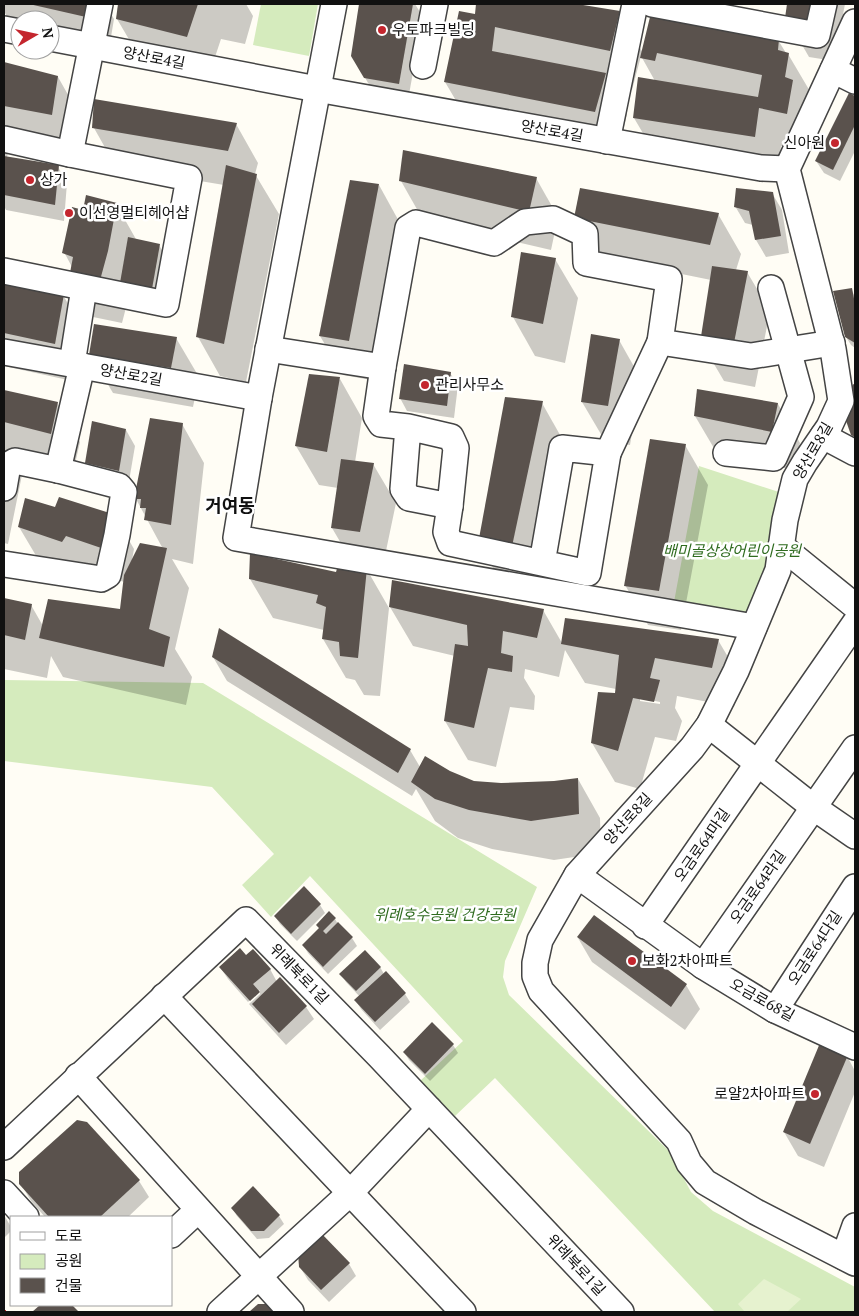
<svg xmlns="http://www.w3.org/2000/svg" width="859" height="1316" font-family="'PT Serif','Noto Sans KR',serif">
	<style>
		.green { fill: #d5ebbd }
		.pitch { fill: #e6f2cf }
		.shadow { fill: #0003; fill-rule: evenodd }
		.building { fill: #5a524d }
		.lines { fill: none; stroke-linecap: round; stroke-linejoin: round }
		.minor-casing { stroke: #444; stroke-width: 28 }
		.minor { stroke: #fff; stroke-width: 25 }
		.tram { stroke: #c4262e; stroke-width: 1 }
		.poi-dot { fill: #c4262e; stroke: #fff; stroke-width: 2 }
		.labels { text-anchor: middle; stroke-width: 5; stroke-linejoin: round; paint-order: stroke }
		.poi-label { font-size: 15px; fill: #111; stroke: #fff; text-anchor: start }
		.street-label { font-size: 15px; fill: #111; stroke: #fff }
		.park-label { font-size: 15px; font-style: italic; fill: #2f6b1f; stroke: #fff }
		.quarter-label { font-size: 18px; font-weight: bold; fill: #111; stroke: #fff }
	</style>
	<rect width="100%" height="100%" fill="#fffdf5"/>
	<g class="green">
		<polygon points="261,4 318,4 309,56 253,45"/>
		<polygon points="699,466 791,496 754,627 672,613"/>
		<polygon points="4,680 203,683 537,887 505,961 503,977 509,995 670,1152 691,1192 713,1211 855,1287 855,1312 715,1312 495,1078 455,1116 420,1081 463,1041 310,876 271,917 242,885 274,854 212,787 4,761"/>
	</g>
	<polygon class="pitch" points="764,1279 801,1299 787,1312 745,1312 738,1304"/>
	<g class="shadow">
		<polygon points="4,4 105,4 114,19 108,55 50,43 50,20 9,21 4,11"/>
		<polygon points="120,4 246,4 253,16 245,44 221,39 209,75 140,58 117,19"/>
		<polygon points="361,4 415,4 423,17 408,100 375,95 352,55"/>
		<polygon points="477,4 570,4 619,12 643,53 778,40 786,53 788,54 811,93 815,120 809,153 781,146 777,175 657,157 634,118 655,81 641,56 632,90 611,85 627,114 618,151 468,121 445,82 476,15"/>
		<polygon points="788,4 845,4 834,61 809,57 786,17"/>
		<polygon points="4,63 58,77 80,116 74,154 11,142 7,157 58,167 67,183 64,221 6,210 4,206"/>
		<polygon points="849,95 855,98 855,151 840,181 824,173 816,161"/>
		<polygon points="236,124 258,163 255,174 279,214 246,382 220,376 198,337 224,185 116,167 94,128"/>
		<polygon points="536,178 558,217 551,250 423,220 401,181"/>
		<polygon points="379,185 401,225 371,380 343,375 320,336"/>
		<polygon points="772,193 782,210 789,253 766,257 756,240 753,225 745,223 735,206"/>
		<polygon points="116,204 137,241 159,245 166,257 158,301 129,296 122,323 93,317 70,278 72,267 64,252 84,212"/>
		<polygon points="718,214 741,254 736,270 747,272 770,311 755,387 724,381 701,342 711,280 598,257 576,217"/>
		<polygon points="555,259 578,298 565,363 535,356 513,317"/>
		<polygon points="4,284 63,295 86,335 77,382 4,366"/>
		<polygon points="851,289 855,297 855,348 851,345 846,337"/>
		<polygon points="176,338 199,377 193,407 113,393 90,354"/>
		<polygon points="619,340 641,379 630,445 605,441 582,402"/>
		<polygon points="450,373 458,385 454,418 407,411 400,398"/>
		<polygon points="340,379 362,418 355,462 373,464 396,503 382,570 366,568 389,608 380,696 364,695 355,680 346,678 323,639 324,630 273,618 250,579 337,573 355,567 332,528 338,488 319,485 296,446"/>
		<polygon points="854,386 855,387 855,440 852,435"/>
		<polygon points="4,391 57,403 80,442 73,473 25,460 8,544 4,543"/>
		<polygon points="542,403 564,442 533,590 502,583 479,544"/>
		<polygon points="778,404 800,443 794,470 718,455 695,416"/>
		<polygon points="182,424 204,463 193,564 172,559 189,588 175,649 192,677 186,705 63,677 51,656 47,678 4,669 4,600 31,605 43,626 121,611 124,582 85,568 38,559 19,527 56,508 115,516 134,549 132,560 163,549 136,499"/>
		<polygon points="126,430 135,446 128,487 96,480 87,463"/>
		<polygon points="685,445 708,485 681,630 648,625 625,585"/>
		<path d="M390,607L543,610L562,643L718,640L741,679L734,707L677,696L675,708L682,721L676,741L655,737L640,789L615,782L592,743L616,695V689L585,683L565,650L559,677L525,669L524,678L535,696L534,710L510,707L496,767L468,760L445,721L455,656L413,646ZM640,698L660,702V704L640,701Z"/>
		<polygon points="213,657 410,750 420,767 449,772 474,782 501,784 554,782 578,779 600,818 601,853 554,860 492,849 458,838 435,821 416,789 412,796 227,681"/>
		<polygon points="304,888 320,905 325,913 297,941 280,924 275,916"/>
		<polygon points="335,919 338,924 352,938 357,946 328,974 308,953 303,945 320,929 317,925"/>
		<polygon points="578,938 686,985 700,1009 685,1030 592,962"/>
		<polygon points="246,956 270,969 277,982 280,979 306,1007 314,1019 286,1045 249,1004 260,994 260,990 248,1002 228,979 220,967"/>
		<polygon points="380,967 384,974 405,994 410,1002 380,1030 361,1009 356,1001 360,997 346,982 341,974"/>
		<polygon points="453,1045 458,1053 430,1081 409,1060 404,1052"/>
		<polygon points="847,1056 855,1071 855,1092 824,1167 798,1156 784,1132"/>
		<polygon points="87,1123 139,1181 149,1197 128,1217 45,1217 31,1201 21,1184"/>
		<polygon points="253,1188 279,1216 284,1224 269,1238 257,1239 237,1216 232,1208"/>
		<polygon points="4,1215 11,1227 11,1231 4,1238"/>
		<polygon points="349,1264 356,1276 329,1302 308,1280 300,1267"/>
		<polygon points="42,1305 70,1305 77,1312 34,1312"/>
	</g>
	<g class="building">
		<polygon points="29,4 88,4 86,17"/>
		<polygon points="118,4 198,4 187,37 116,19"/>
		<polygon points="359,4 413,4 399,84 364,78 351,56"/>
		<polygon points="476,4 577,4 620,11 610,51 495,27 492,51 606,73 595,112 444,82 459,11 475,14"/>
		<polygon points="787,4 815,4 812,22 785,18"/>
		<polygon points="650,17 779,39 778,50 789,53 785,77 793,80 787,114 759,108 755,137 633,118 638,77 758,97 762,75 657,53 655,61 640,58"/>
		<polygon points="4,62 58,76 52,115 4,106"/>
		<polygon points="849,93 855,96 855,125 833,170 815,161"/>
		<polygon points="94,99 237,123 228,151 92,128"/>
		<polygon points="403,150 537,177 529,212 399,181"/>
		<polygon points="4,156 59,165 55,205 4,195"/>
		<polygon points="226,165 257,174 224,344 196,337"/>
		<polygon points="350,180 379,184 349,341 319,336"/>
		<polygon points="580,188 719,213 710,245 574,218"/>
		<polygon points="736,188 773,192 781,236 755,240 749,211 734,207"/>
		<polygon points="86,195 117,203 108,251 99,284 69,278 73,257 62,253 72,207 83,210"/>
		<polygon points="128,237 160,244 152,289 120,283"/>
		<polygon points="521,252 556,258 543,324 511,317"/>
		<polygon points="712,266 748,271 733,348 700,343"/>
		<polygon points="4,283 64,294 55,344 4,333"/>
		<polygon points="852,288 855,304 855,343 845,337 833,291"/>
		<polygon points="94,324 177,337 171,368 89,355"/>
		<polygon points="591,334 620,339 608,406 581,402"/>
		<polygon points="404,364 451,372 447,406 399,399"/>
		<polygon points="309,374 340,377 327,452 295,446"/>
		<polygon points="853,384 855,385 855,437 851,435 845,418 847,401"/>
		<polygon points="697,389 778,403 772,432 694,416"/>
		<polygon points="4,390 58,402 51,434 4,422"/>
		<polygon points="505,397 543,401 511,551 478,544"/>
		<polygon points="150,418 183,423 171,525 144,520 146,508 140,508 141,499 134,499"/>
		<polygon points="92,421 126,429 119,471 85,463"/>
		<polygon points="650,439 686,444 659,591 624,586"/>
		<polygon points="341,459 374,463 360,532 331,528"/>
		<polygon points="59,497 116,515 110,551 66,536 62,542 18,527 25,498 55,507"/>
		<polygon points="140,543 167,548 149,629 170,637 164,667 39,638 48,599 120,609 124,575"/>
		<polygon points="250,553 336,572 339,562 367,568 358,658 340,656 339,642 322,639 326,607 316,603 318,595 249,579"/>
		<polygon points="392,580 544,609 537,638 503,631 501,653 513,656 512,672 488,668 474,728 444,721 455,644 468,646 467,625 389,607"/>
		<polygon points="4,598 32,604 25,640 4,635"/>
		<polygon points="565,618 719,639 712,668 655,658 650,678 660,680 654,702 633,698 618,751 591,743 598,692 615,693 619,655 561,644"/>
		<polygon points="219,628 411,749 398,773 212,657"/>
		<polygon points="425,756 450,771 474,781 501,783 554,781 578,778 579,814 531,821 469,810 435,799 411,782"/>
		<polygon points="304,886 321,904 291,934 274,916"/>
		<polygon points="329,911 336,918 323,931 326,934 338,922 353,937 323,967 302,945 319,928 316,925"/>
		<polygon points="594,915 687,984 671,1007 577,937"/>
		<polygon points="240,948 246,955 253,949 271,969 253,984 260,992 250,1001 219,967"/>
		<polygon points="365,950 381,967 356,991 339,974"/>
		<polygon points="386,971 406,993 375,1022 354,1000"/>
		<polygon points="280,977 307,1006 279,1033 252,1004"/>
		<polygon points="432,1022 454,1044 425,1074 403,1052"/>
		<polygon points="820,1043 848,1055 810,1144 783,1132"/>
		<polygon points="77,1120 87,1122 140,1180 100,1217 49,1217 19,1184 19,1172"/>
		<polygon points="253,1186 280,1215 264,1231 251,1231 231,1208"/>
		<polygon points="320,1232 350,1263 321,1290 299,1267 298,1253"/>
		<polygon points="258,1304 271,1304 279,1312 249,1312"/>
		<polygon points="40,1305 72,1305 79,1312 32,1312"/>
	</g>
	<g class="lines">
		<defs>
			<g id="minor">
				<polyline points="334,4 259,398 236,538 754,627"/>
				<polyline points="652,4 817,35 824,4"/>
				<polyline points="855,22 787,169 833,349 841,401 829,427 805,462 795,479 785,520 778,570 736,671 709,725 692,748 577,875 540,940 535,963 535,976 541,991 679,1141 689,1163 705,1182 756,1212 855,1263"/>
				<polyline points="4,29 20,32"/>
				<polyline points="50,38 317,89 761,168 787,169"/>
				<polyline points="423,66 435,4"/>
				<polyline points="833,70 855,81"/>
				<polyline points="4,139 70,154 189,178 166,304 4,271"/>
				<polyline points="607,141 635,4"/>
				<polyline points="70,154 100,4"/>
				<polyline points="268,349 383,367 408,228 416,223 494,243 525,222 553,219 585,234 586,263 669,279 660,342 751,356 832,343"/>
				<polyline points="4,352 259,398"/>
				<polyline points="72,364 84,288"/>
				<polyline points="383,367 376,416 381,424 408,427 451,437 456,448 450,506 409,498 403,489 408,427"/>
				<polyline points="823,436 855,453"/>
				<polyline points="608,453 660,342"/>
				<polyline points="726,453 774,458 801,397 771,288"/>
				<polyline points="58,470 82,366"/>
				<polyline points="4,488 8,465 15,461 58,470 119,486 124,492 117,535 108,575 101,579 4,564"/>
				<polyline points="450,506 446,532 450,543 542,563 562,448 608,453 588,573 542,563"/>
				<polyline points="781,546 855,606"/>
				<polyline points="709,725 813,807 855,836"/>
				<polyline points="577,875 703,966 775,1010 855,1047"/>
				<polyline points="645,926 855,623"/>
				<polyline points="703,966 855,748"/>
				<polyline points="164,996 463,1312"/>
				<polyline points="775,1010 855,887"/>
				<polyline points="78,1076 291,1312"/>
				<polyline points="4,1147 246,920 379,1056 621,1312"/>
				<polyline points="4,1193 26,1217"/>
				<polyline points="171,1235 198,1210"/>
				<polyline points="844,1257 855,1226"/>
				<polyline points="220,1312 349,1194 429,1109"/>
			</g>
		</defs>
		<use href="#minor" class="minor-casing"/>
		<use href="#minor" class="minor"/>
		<polyline class="tram" points="4,1309 7,1312"/>
	</g>
	<g class="poi-dot">
		<circle cx="382" cy="30" r="5"/>
		<circle cx="835" cy="143" r="5"/>
		<circle cx="30" cy="180" r="5"/>
		<circle cx="69" cy="213" r="5"/>
		<circle cx="425" cy="385" r="5"/>
		<circle cx="632" cy="961" r="5"/>
		<circle cx="815" cy="1094" r="5"/>
	</g>
	<g class="labels">
		<g class="poi-label">
			<text x="392" y="35">우토파크빌딩</text>
			<text x="825" y="148" text-anchor="end">신아원</text>
			<text x="40" y="185">상가</text>
			<text x="79" y="218">이선영멀티헤어샵</text>
			<text x="435" y="390">관리사무소</text>
			<text x="642" y="966">보화2차아파트</text>
			<text x="805" y="1099" text-anchor="end">로얄2차아파트</text>
		</g>
		<g class="street-label">
			<text transform="translate(154 58) rotate(11)" y="5">양산로4길</text>
			<text transform="translate(552 131) rotate(10)" y="5">양산로4길</text>
			<text transform="translate(131 375) rotate(10)" y="5">양산로2길</text>
			<text transform="translate(813 451) rotate(-60)" y="5">양산로8길</text>
			<text transform="translate(628 819) rotate(-48)" y="5">양산로8길</text>
			<text transform="translate(702 845) rotate(-55)" y="5">오금로64마길</text>
			<text transform="translate(758 887) rotate(-55)" y="5">오금로64라길</text>
			<text transform="translate(815 948) rotate(-57)" y="5">오금로64다길</text>
			<text transform="translate(299 974) rotate(46)" y="5">위례북로1길</text>
			<text transform="translate(762 1000) rotate(29)" y="5">오금로68길</text>
			<text transform="translate(576 1265) rotate(47)" y="5">위례북로1길</text>
		</g>
		<g class="park-label">
			<text x="732" y="556">배미골상상어린이공원</text>
			<text x="445" y="920">위례호수공원 건강공원</text>
		</g>
		<g class="quarter-label">
			<text x="230" y="512">거여동</text>
		</g>
	</g>
	<rect width="859" height="1316" fill="none" stroke="#111111" stroke-width="10"/>
	<rect x="10" y="1216" width="162" height="90" fill="#ffffff" stroke="#a0a0a0"/>
	<rect x="20" y="1232" width="25" height="8" fill="#ffffff" stroke="#a0a0a0"/>
	<text x="55" y="1241" font-size="15" fill="#111111">도로</text>
	<rect x="20" y="1254" width="25" height="15" fill="#d5ebbd" stroke="#a0a0a0"/>
	<text x="55" y="1266" font-size="15" fill="#111111">공원</text>
	<rect x="20" y="1278" width="25" height="15" fill="#5a524d" stroke="#a0a0a0"/>
	<text x="55" y="1291" font-size="15" fill="#111111">건물</text>
	<g transform="translate(35 35) rotate(81)"><circle r="24" fill="#ffffff" stroke="#a0a0a0"/>
	<path d="M0-4L9 19L0 12L-9 19Z" fill="#c4262e"/>
	<text y="-8" font-size="14" font-weight="bold" text-anchor="middle" fill="#111111">N</text>
	</g>
</svg>
